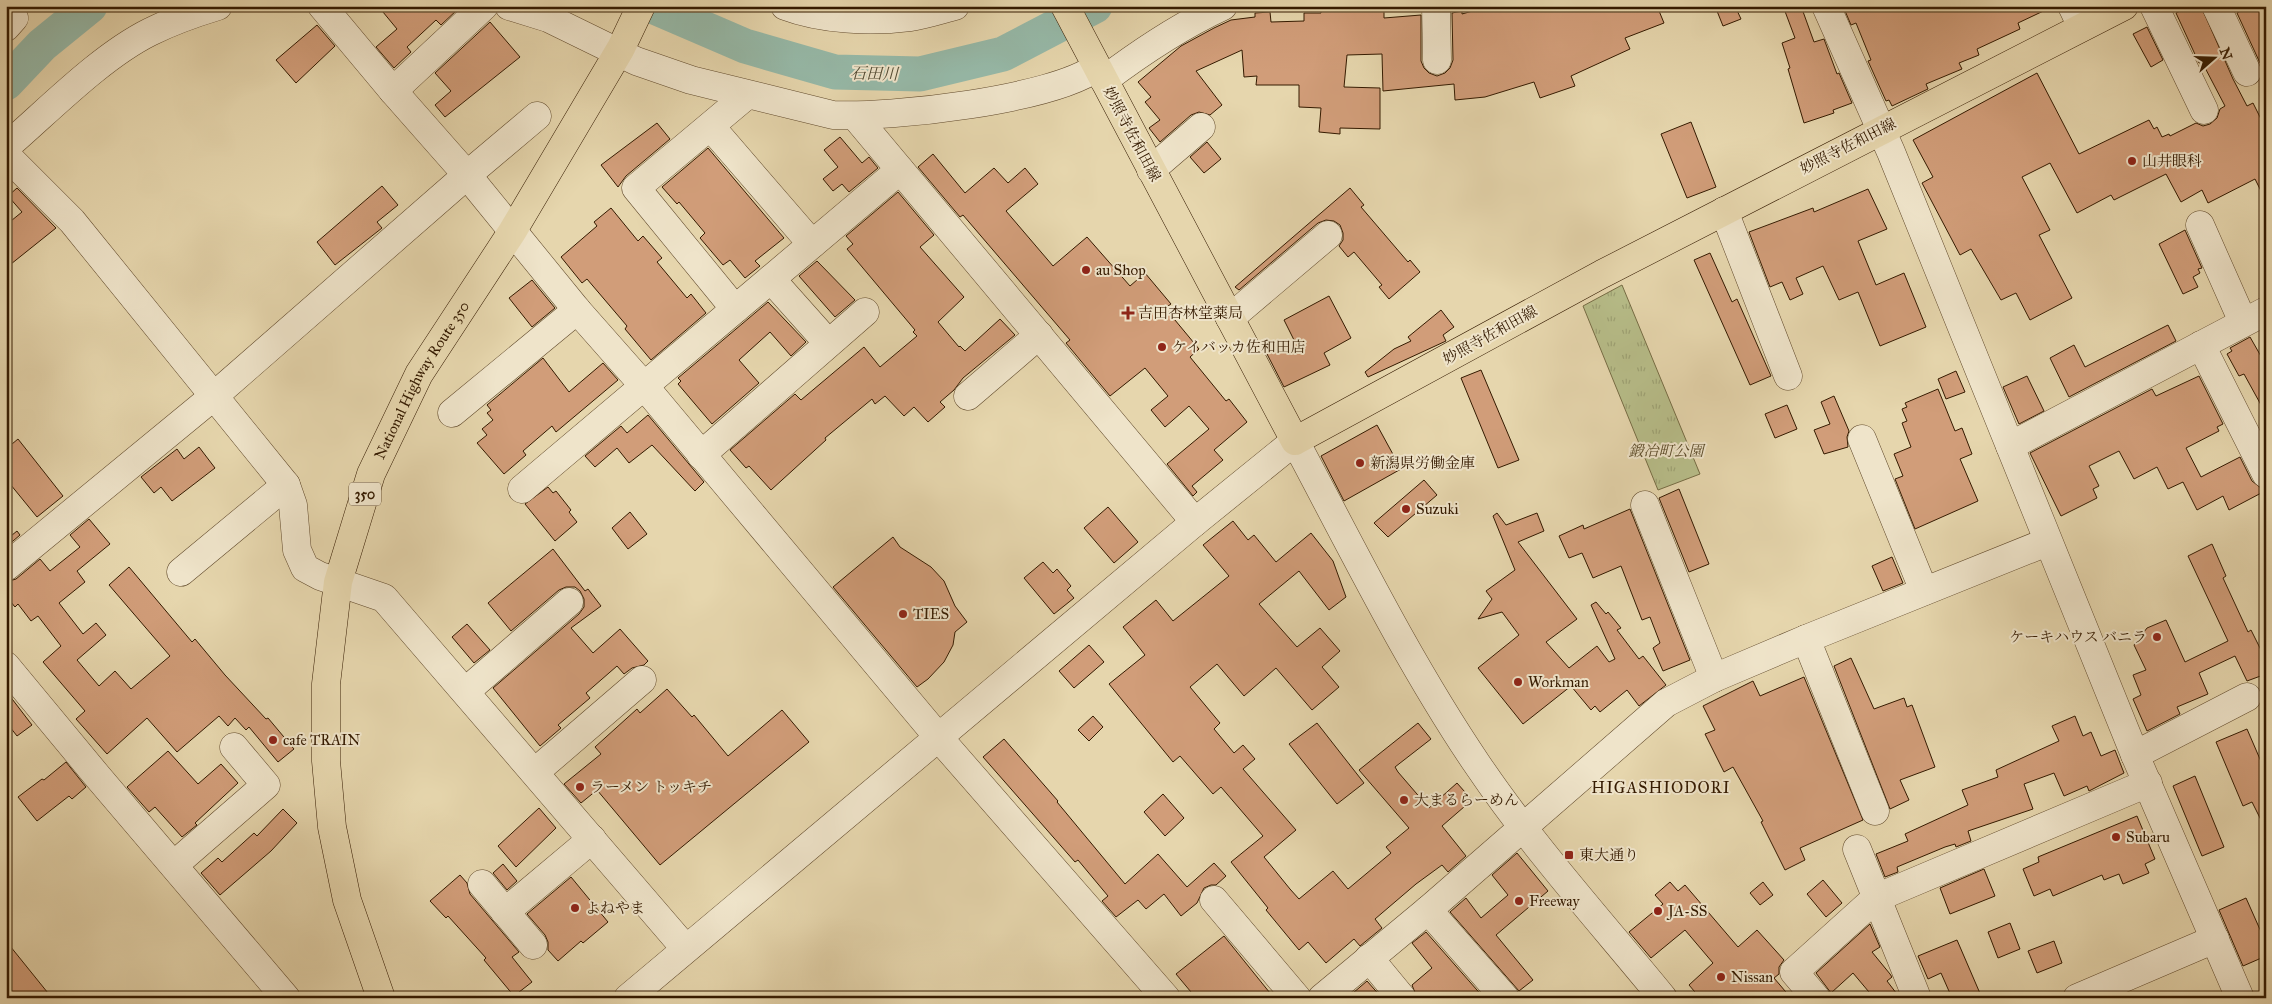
<svg xmlns="http://www.w3.org/2000/svg" width="2272" height="1004" font-family="'IM FELL Great Primer','Noto Serif JP',serif">
	<style>
		.park { fill: url(#park-tufts); stroke: #766c44 }
		.lines { fill: none; stroke-linecap: round; stroke-linejoin: round }
		.river { stroke: #96b9a8; stroke-width: 35 }
		.building { fill: #d19d79; stroke: #341a00 }
		.minor-casing { stroke: #60492b; stroke-width: 29 }
		.major-casing { stroke: #341a00; stroke-width: 29 }
		.highway-casing { stroke: #341a00; stroke-width: 29 }
		.minor { stroke: #efe4ca; stroke-width: 28 }
		.major { stroke: #e6d6ad; stroke-width: 28 }
		.highway { stroke: #e6d6ad; stroke-width: 28 }
		.poi-dot { fill: #8f2418; stroke: #efe4ca; stroke-width: 2 }
		.labels { text-anchor: middle; stroke-width: 4; stroke-linejoin: round; paint-order: stroke }
		.shield { fill: #efe4ca; stroke: #6c573d; stroke-width: 1 }
		.shield-label { font-size: 14px; font-weight: bold; fill: #341a00 }
		.street-label { font-size: 15px; fill: #341a00; stroke: #efe4ca }
		.poi-label { font-size: 15px; fill: #341a00; stroke: #efe4ca; text-anchor: start }
		.park-label { font-size: 15px; font-style: italic; fill: #5b4b29; stroke: #efe4ca }
		.water-label { font-size: 16px; font-style: italic; fill: #514a32; stroke: #efe4ca }
		.neighbourhood-label { font-size: 16px; letter-spacing: 1px; fill: #341a00; stroke: #efe4ca }
	</style>
	<defs>
		<pattern id="park-tufts" width="24" height="20" patternUnits="userSpaceOnUse" patternTransform="scale(1.25)"><rect width="24" height="20" fill="#b7bd89"/><path d="M3 7l-1-3M5 7V3M7 7l1-3M15 17l-1-3M17 17v-4M19 17l1-3" fill="none" stroke="#9ea274"/></pattern>
	</defs>
	<rect width="100%" height="100%" fill="#e6d6ad"/>
	<filter id="stains"><feTurbulence type="fractalNoise" baseFrequency=".004" numOctaves="4"/><feColorMatrix values="0 0 0 0 .2 0 0 0 0 .09 0 0 0 0 .02 0 0 0 .5 -.17"/></filter>
	<radialGradient id="worn" r=".72"><stop offset=".6" stop-color="#630" stop-opacity="0"/><stop offset="1" stop-color="#630" stop-opacity=".3"/></radialGradient>
	<polygon class="park" points="1622,285 1700,474 1658,490 1583,306"/>
	<g class="lines">
		<g class="river">
			<polyline points="652,6 745,46 835,72 920,74 1003,54 1095,6"/>
			<polyline points="6,83 42,45 90,6"/>
		</g>
	</g>
	<g class="building">
		<polygon points="378,6 456,6 458,9 441,25 436,20 407,47 411,52 394,68 376,47 397,29"/>
		<polygon points="1384,6 1384,18 1421,15 1421,61 1424,68 1429,73 1437,76 1445,73 1450,68 1453,60 1452,13 1462,11 1462,14 1490,6 1657,6 1664,23 1625,38 1630,49 1571,76 1575,86 1540,98 1534,82 1485,97 1455,100 1454,84 1383,91 1382,54 1347,55 1344,87 1380,88 1380,129 1340,128 1340,134 1319,132 1321,108 1299,107 1299,85 1256,85 1257,76 1244,77 1242,50 1196,71 1222,105 1210,115 1199,112 1191,115 1160,142 1149,128 1160,120 1145,102 1151,97 1138,82 1181,46 1214,28 1231,20 1255,17 1255,13 1270,12 1271,22 1304,21 1304,13 1321,13 1321,7"/>
		<polygon points="1715,6 1735,6 1741,19 1723,26"/>
		<polygon points="1783,6 1801,6 1814,42 1824,39 1837,74 1839,73 1852,103 1833,110 1834,113 1804,123 1788,69 1790,68 1782,43 1795,38"/>
		<polygon points="1843,6 2054,6 2018,23 2020,29 1977,49 1979,55 1959,63 1962,69 1926,84 1928,89 1892,106 1889,100 1886,101 1868,61 1871,60 1856,23 1851,25"/>
		<polygon points="2190,6 2201,6 2233,79 2247,106 2253,103 2266,129 2266,201 2255,179 2208,203 2202,190 2181,202 2166,174 2114,200 2111,195 2077,213 2050,163 2022,177 2050,230 2039,235 2072,298 2030,320 2016,293 2001,300 1971,249 1960,255 1922,183 1933,177 1913,140 2037,73 2079,154 2149,120 2154,129 2157,127 2162,137 2169,134 2170,136 2196,123 2203,126 2210,124 2217,118 2220,109 2225,106 2202,62 2199,63 2176,13"/>
		<polygon points="2250,6 2262,6 2266,14 2266,60 2260,63 2237,13"/>
		<polygon points="490,22 520,57 445,117 435,105 451,91 435,73"/>
		<polygon points="317,25 335,46 296,83 276,60"/>
		<polygon points="2147,27 2163,60 2151,67 2133,34"/>
		<polygon points="1691,122 1716,187 1687,198 1661,134"/>
		<polygon points="657,123 670,139 626,176 618,187 601,165"/>
		<polygon points="840,137 862,163 869,157 878,168 849,192 842,184 833,191 823,179 838,167 824,150"/>
		<polygon points="1207,142 1221,159 1204,173 1190,157"/>
		<polygon points="708,148 784,238 755,261 760,266 745,278 730,260 723,265 700,238 705,233 679,202 677,204 662,187"/>
		<polygon points="933,154 965,193 994,168 1008,183 1025,168 1038,184 1006,211 1053,266 1087,237 1130,286 1145,273 1171,304 1165,308 1199,349 1190,357 1226,401 1229,399 1247,422 1214,450 1223,460 1192,486 1197,492 1193,496 1167,464 1209,429 1189,406 1165,427 1151,410 1168,396 1145,368 1110,396 1066,343 1070,340 963,215 960,217 918,167"/>
		<polygon points="382,186 398,205 377,222 382,228 335,265 317,242"/>
		<polygon points="17,188 56,228 6,268 6,225 22,212 8,196"/>
		<polygon points="1350,188 1364,205 1361,207 1408,262 1410,260 1420,272 1389,299 1379,287 1382,285 1354,252 1348,257 1339,246 1343,240 1343,233 1340,225 1334,221 1326,220 1318,223 1239,290 1235,287"/>
		<polygon points="1868,189 1887,229 1858,241 1876,285 1904,273 1926,327 1880,346 1858,292 1839,300 1823,266 1796,278 1803,294 1790,300 1782,282 1770,287 1749,232 1813,208 1814,212"/>
		<polygon points="898,192 934,235 920,247 964,297 938,322 959,347 960,346 965,351 1000,319 1015,335 963,378 954,390 940,402 945,407 928,422 914,407 904,416 885,396 875,404 872,399 825,438 826,440 771,490 749,466 746,468 730,450 795,394 801,400 864,347 880,367 917,336 913,332 915,330 847,249 853,244 846,236"/>
		<polygon points="611,208 638,241 643,236 662,258 657,262 687,298 691,294 706,313 651,360 625,329 627,326 587,279 582,283 561,257 597,226 594,222"/>
		<polygon points="2185,230 2202,268 2198,269 2200,273 2193,277 2198,287 2183,294 2159,244"/>
		<polygon points="1710,253 1732,302 1737,299 1771,376 1750,385 1694,260"/>
		<polygon points="817,261 855,300 835,317 799,276"/>
		<polygon points="532,280 555,308 532,327 509,298"/>
		<polygon points="1329,296 1351,338 1324,353 1330,365 1284,387 1267,354 1294,340 1284,320"/>
		<polygon points="768,302 806,342 791,356 770,332 739,360 759,383 712,424 678,384 681,381 678,378"/>
		<polygon points="1441,310 1454,327 1443,335 1446,341 1368,377 1365,372 1394,349 1411,341 1408,337"/>
		<polygon points="2168,325 2176,341 2069,397 2050,358 2074,345 2085,367"/>
		<polygon points="2250,337 2266,365 2266,414 2244,374 2239,376 2227,354 2232,351 2230,348"/>
		<polygon points="543,358 569,392 603,363 618,380 556,432 552,426 523,451 526,455 504,474 477,443 487,435 482,429 493,420 487,413 491,410 487,405"/>
		<polygon points="1481,370 1519,460 1498,468 1461,378"/>
		<polygon points="1956,371 1965,392 1946,399 1938,379"/>
		<polygon points="2027,376 2044,411 2019,424 2003,387"/>
		<polygon points="2199,376 2223,424 2217,427 2219,431 2186,448 2201,477 2240,457 2252,481 2265,491 2229,510 2223,496 2197,510 2183,482 2168,489 2157,467 2134,479 2119,451 2089,466 2099,486 2093,489 2097,498 2061,516 2030,453 2152,389 2156,396"/>
		<polygon points="1938,389 1955,431 1962,428 1972,454 1960,459 1978,501 1915,529 1895,479 1903,476 1894,454 1911,447 1902,423 1907,421 1902,409 1907,407 1905,403"/>
		<polygon points="1834,396 1849,431 1847,437 1848,447 1824,454 1814,430 1830,424 1821,402"/>
		<polygon points="1787,405 1797,429 1775,438 1765,414"/>
		<polygon points="648,415 704,482 695,491 652,445 629,463 617,448 595,467 585,456 621,426 627,433"/>
		<polygon points="1377,425 1401,469 1344,501 1321,456"/>
		<polygon points="18,439 63,496 37,517 6,479 6,449"/>
		<polygon points="199,447 215,468 172,501 161,487 154,493 141,477 177,449 184,459"/>
		<polygon points="1424,480 1437,495 1388,537 1374,523"/>
		<polygon points="548,487 553,493 556,491 571,510 569,512 577,522 555,541 525,504"/>
		<polygon points="1679,489 1709,564 1689,572 1659,498"/>
		<polygon points="1108,507 1138,542 1114,563 1084,528"/>
		<polygon points="1630,509 1690,660 1663,671 1653,648 1660,643 1650,617 1642,620 1621,566 1593,578 1582,553 1569,558 1559,536 1583,525 1584,529"/>
		<polygon points="630,512 647,534 628,549 612,528"/>
		<polygon points="1497,513 1506,525 1537,513 1544,531 1518,542 1577,619 1546,642 1569,668 1597,646 1609,662 1615,659 1591,605 1596,602 1606,614 1608,612 1621,628 1617,630 1639,659 1643,656 1666,685 1639,706 1627,690 1600,712 1595,706 1591,710 1571,686 1523,724 1478,668 1519,635 1502,612 1478,619 1492,599 1486,591 1515,570 1493,516"/>
		<polygon points="89,519 110,544 77,571 85,582 59,603 83,634 96,623 106,635 77,660 99,686 115,671 131,689 170,656 109,585 129,567 192,642 195,639 225,675 266,719 268,718 294,749 278,762 249,727 246,730 235,718 228,726 219,716 177,752 147,718 107,754 76,719 85,711 43,662 61,646 38,616 31,621 18,604 15,607 6,596 6,582 16,579 40,559 50,571 80,547 70,535"/>
		<polygon points="1233,521 1248,540 1254,535 1276,562 1311,533 1333,561 1346,597 1329,610 1299,571 1259,604 1297,647 1320,628 1340,651 1322,667 1339,687 1312,710 1276,668 1244,696 1217,664 1190,687 1220,723 1214,729 1234,753 1243,745 1255,759 1243,769 1296,830 1264,857 1290,889 1299,899 1333,871 1348,889 1391,853 1386,847 1409,828 1359,770 1418,723 1431,739 1395,767 1398,772 1429,808 1457,783 1472,800 1442,826 1466,856 1448,872 1442,865 1416,884 1375,919 1382,928 1360,946 1354,939 1326,963 1308,942 1299,950 1266,910 1268,908 1231,862 1263,836 1221,787 1213,794 1180,756 1173,762 1109,684 1145,655 1123,627 1156,600 1173,621 1229,576 1203,545"/>
		<polygon points="17,531 20,535 6,547 6,540"/>
		<polygon points="893,537 900,547 931,567 944,581 955,606 967,622 955,632 953,645 944,662 928,679 917,687 833,587"/>
		<polygon points="2212,544 2226,576 2223,578 2248,632 2251,630 2266,660 2266,674 2247,681 2235,656 2199,673 2208,694 2177,707 2180,714 2147,731 2133,699 2141,695 2133,675 2146,670 2134,645 2147,628 2166,620 2185,662 2228,641 2188,556"/>
		<polygon points="553,549 585,591 588,589 601,606 571,628 593,653 620,629 648,661 644,665 632,668 624,674 617,666 586,693 590,698 558,725 561,728 540,746 493,688 579,614 584,607 584,599 580,591 575,587 566,587 559,590 511,631 488,603"/>
		<polygon points="1892,557 1903,583 1883,591 1872,566"/>
		<polygon points="1043,562 1053,573 1057,569 1071,586 1067,590 1074,598 1054,614 1024,578"/>
		<polygon points="467,624 490,650 474,663 452,637"/>
		<polygon points="1089,645 1104,662 1074,688 1059,671"/>
		<polygon points="1851,658 1874,709 1904,698 1907,707 1912,705 1935,767 1900,780 1909,800 1890,809 1834,666"/>
		<polygon points="1804,677 1863,820 1800,848 1805,860 1785,870 1761,822 1763,821 1733,767 1724,772 1705,734 1715,730 1703,706 1753,681 1760,696"/>
		<polygon points="667,689 692,717 694,715 728,756 782,710 809,742 660,865 597,790 581,803 564,784 601,754 595,747 637,709 640,713"/>
		<polygon points="6,691 32,725 17,736 6,722"/>
		<polygon points="1093,716 1103,727 1089,741 1078,730"/>
		<polygon points="2075,716 2083,736 2091,732 2101,756 2115,750 2124,773 2089,791 2087,786 2064,796 2054,773 2024,784 2033,809 1968,831 1971,841 1956,847 1955,844 1945,847 1897,867 1898,872 1885,877 1876,854 1908,841 1905,834 1968,805 1962,790 1998,777 1996,770 2059,741 2052,726"/>
		<polygon points="1317,723 1364,783 1337,804 1289,744"/>
		<polygon points="2247,729 2266,773 2266,830 2252,802 2243,806 2216,742"/>
		<polygon points="1004,739 1058,801 1057,802 1125,884 1158,854 1187,887 1214,863 1226,876 1216,885 1211,885 1204,888 1197,903 1181,916 1164,894 1146,909 1138,900 1116,917 1102,901 1108,896 1078,860 1075,862 983,757"/>
		<polygon points="168,751 198,784 221,764 238,783 195,823 197,825 182,837 155,807 149,812 127,787"/>
		<polygon points="66,762 86,787 72,799 69,796 37,821 18,797 42,779 44,780"/>
		<polygon points="2195,776 2224,847 2202,856 2173,786"/>
		<polygon points="1163,794 1184,818 1165,836 1144,812"/>
		<polygon points="539,808 556,828 516,867 498,846"/>
		<polygon points="283,809 297,823 271,851 220,895 201,873 218,858 222,862 254,833 257,836"/>
		<polygon points="2137,816 2155,859 2145,864 2149,873 2123,884 2119,874 2104,880 2102,875 2053,896 2050,889 2034,896 2023,869 2039,862 2038,857"/>
		<polygon points="1517,853 1548,891 1496,935 1533,980 1519,991 1450,912 1466,898 1481,918 1508,895 1492,875"/>
		<polygon points="503,864 517,881 507,890 493,873"/>
		<polygon points="1984,869 1995,896 1950,914 1940,888"/>
		<polygon points="460,875 467,883 470,894 519,952 512,957 532,982 514,996 484,960 486,958 448,916 446,918 430,901"/>
		<polygon points="571,877 608,922 583,943 581,941 558,961 548,950 548,942 545,935 527,914"/>
		<polygon points="1823,880 1842,903 1826,917 1807,894"/>
		<polygon points="1670,882 1678,891 1685,885 1738,947 1757,930 1784,960 1779,967 1779,974 1774,978 1791,998 1700,998 1689,985 1713,963 1685,930 1651,958 1629,932 1663,904 1655,895"/>
		<polygon points="1763,882 1773,895 1760,905 1750,893"/>
		<polygon points="2246,898 2266,943 2266,956 2243,966 2219,910"/>
		<polygon points="2010,923 2020,949 1998,958 1988,932"/>
		<polygon points="1870,924 1880,947 1872,952 1890,974 1892,977 1887,981 1900,998 1874,998 1853,973 1831,993 1816,973"/>
		<polygon points="1426,932 1484,998 1417,998 1412,985 1432,968 1412,943"/>
		<polygon points="1224,936 1274,998 1196,998 1176,974"/>
		<polygon points="1957,940 1982,998 1952,998 1941,973 1928,979 1918,956"/>
		<polygon points="6,941 52,998 17,998 6,985"/>
		<polygon points="2054,941 2062,963 2037,973 2028,951"/>
		<polygon points="1367,981 1382,998 1357,998 1353,993"/>
	</g>
	<g class="lines">
		<defs>
			<g id="minor">
				<polyline points="322,6 393,91 467,175 577,310 645,387 939,738 1166,998"/>
				<path d="M509,6L548,18L636,61L691,80L833,115C890,118 1052,100 1097,67"/>
				<path d="M785,6C822,20 871,22 910,17C925,15 940,10 955,6"/>
				<polyline points="1436,6 1437,60"/>
				<polyline points="1826,6 1891,152 2135,755 2240,998"/>
				<polyline points="2072,6 2082,27"/>
				<polyline points="2154,6 2204,110"/>
				<polyline points="2216,6 2247,72"/>
				<polyline points="6,27 14,18 8,6"/>
				<path d="M1104,80C1141,52 1180,26 1223,6"/>
				<polyline points="393,91 484,6"/>
				<polyline points="855,116 1195,522"/>
				<polyline points="711,127 812,244"/>
				<path d="M6,147C49,110 100,57 150,32C172,21 195,13 218,6"/>
				<polyline points="6,155 72,221 286,485 293,505 297,550 305,568 320,576 384,598 685,948"/>
				<polyline points="1151,170 1201,127"/>
				<polyline points="1724,211 1788,376"/>
				<polyline points="2200,225 2243,322"/>
				<polyline points="771,279 828,343"/>
				<polyline points="735,309 636,188 747,95"/>
				<polyline points="1230,318 1328,235"/>
				<polyline points="2201,345 2266,474"/>
				<polyline points="968,396 1039,335"/>
				<polyline points="452,413 577,310"/>
				<polyline points="1862,439 1924,591"/>
				<polyline points="2010,446 2266,311"/>
				<polyline points="701,455 865,312"/>
				<polyline points="522,489 900,170"/>
				<polyline points="1645,505 1714,678"/>
				<polyline points="6,567 214,396 467,175 537,116"/>
				<polyline points="181,572 286,485"/>
				<polyline points="1806,639 1875,811"/>
				<polyline points="6,666 98,777 286,998"/>
				<polyline points="466,691 569,602"/>
				<polyline points="2135,755 2247,697"/>
				<polyline points="535,772 642,680"/>
				<polyline points="1857,849 1917,998"/>
				<polyline points="174,865 266,785 234,747"/>
				<polyline points="482,884 533,945"/>
				<polyline points="1214,900 1297,998"/>
				<polyline points="1428,910 1505,998"/>
				<polyline points="505,912 592,839"/>
				<polyline points="1369,958 1402,998"/>
				<path d="M628,998L1195,522L1295,441C1353,550 1408,662 1477,764C1533,847 1600,921 1663,998"/>
				<polyline points="1322,998 1428,910 1666,703 1714,678 1806,639 2047,542"/>
				<polyline points="1816,998 1794,972 1876,898 2148,783"/>
				<polyline points="2077,998 2215,939"/>
			</g>
			<polyline id="major" points="1065,6 1295,441 1602,274 2124,6"/>
			<g id="highway">
				<path id="s1" d="M381,998L347,900L332,827L326,761V684L338,582L371,474L419,374L512,232L621,48L641,6"/>
			</g>
		</defs>
		<use href="#minor" class="minor-casing"/>
		<use href="#major" class="major-casing"/>
		<use href="#highway" class="highway-casing"/>
		<use href="#minor" class="minor"/>
		<use href="#major" class="major"/>
		<use href="#highway" class="highway"/>
	</g>
	<g class="poi-dot">
		<circle cx="2132" cy="161" r="5"/>
		<circle cx="1086" cy="270" r="5"/>
		<path d="M1125.5 305.5h5v5h5v5h-5v5h-5v-5h-5v-5h5z"/>
		<circle cx="1162" cy="347" r="5"/>
		<circle cx="1360" cy="463" r="5"/>
		<circle cx="1406" cy="509" r="5"/>
		<circle cx="903" cy="614" r="5"/>
		<circle cx="2157" cy="637" r="5"/>
		<circle cx="1518" cy="682" r="5"/>
		<circle cx="273" cy="740" r="5"/>
		<circle cx="580" cy="787" r="5"/>
		<circle cx="1404" cy="800" r="5"/>
		<circle cx="2116" cy="837" r="5"/>
		<rect x="1564" y="850" width="10" height="10" rx="2.5"/>
		<circle cx="1519" cy="901" r="5"/>
		<circle cx="575" cy="908" r="5"/>
		<circle cx="1658" cy="911" r="5"/>
		<circle cx="1721" cy="977" r="5"/>
	</g>
	<g class="labels">
		<rect class="shield" x="349" y="482.5" width="32" height="23" rx="4"/>
		<g class="shield-label">
			<text x="365" y="499">350</text>
		</g>
		<g class="street-label">
			<text transform="translate(1132 134) rotate(62)" y="5">妙照寺佐和田線</text>
			<text transform="translate(1848 146) rotate(-27)" y="5">妙照寺佐和田線</text>
			<text transform="translate(1490 335) rotate(-29)" y="5">妙照寺佐和田線</text>
			<text dy="5" stroke="none"><textPath href="#s1" startOffset="644">National Highway Route 350</textPath></text>
		</g>
		<g class="poi-label">
			<text x="2142" y="166">山井眼科</text>
			<text x="1096" y="275">au Shop</text>
			<text x="1138" y="318">吉田杏林堂薬局</text>
			<text x="1172" y="352">ケイバッカ佐和田店</text>
			<text x="1370" y="468">新潟県労働金庫</text>
			<text x="1416" y="514">Suzuki</text>
			<text x="913" y="619">TIES</text>
			<text x="2147" y="642" text-anchor="end">ケーキハウス バニラ</text>
			<text x="1528" y="687">Workman</text>
			<text x="283" y="745">cafe TRAIN</text>
			<text x="590" y="792">ラーメン トッキチ</text>
			<text x="1414" y="805">大まるらーめん</text>
			<text x="2126" y="842">Subaru</text>
			<text x="1579" y="860">東大通り</text>
			<text x="1529" y="906">Freeway</text>
			<text x="585" y="913">よねやま</text>
			<text x="1668" y="916">JA-SS</text>
			<text x="1731" y="982">Nissan</text>
		</g>
		<g class="park-label">
			<text x="1666" y="456">鍛冶町公園</text>
		</g>
		<g class="water-label">
			<text transform="translate(874 73) rotate(1)" y="6">石田川</text>
		</g>
		<g class="neighbourhood-label">
			<text x="1661" y="793">HIGASHIODORI</text>
		</g>
	</g>
	<rect width="2272" height="1004" fill="none" stroke="#e6d6ad" stroke-width="25"/>
	<rect x="8" y="8" width="2257" height="989" fill="none" stroke="#341a00" stroke-width="2.5"/>
	<rect x="12" y="12" width="2247" height="979" fill="none" stroke="#341a00"/>
	<g transform="translate(2214 58) rotate(70)" stroke="#efe4ca" stroke-width="4" paint-order="stroke">
	<path d="M0-4L9 19L0 12L-9 19Z" fill="#341a00"/>
	<text y="-8" font-size="14" font-weight="bold" text-anchor="middle" fill="#341a00">N</text>
	</g>
	<rect width="100%" height="100%" filter="url(#stains)"/>
	<rect width="100%" height="100%" fill="url(#worn)"/>
</svg>
